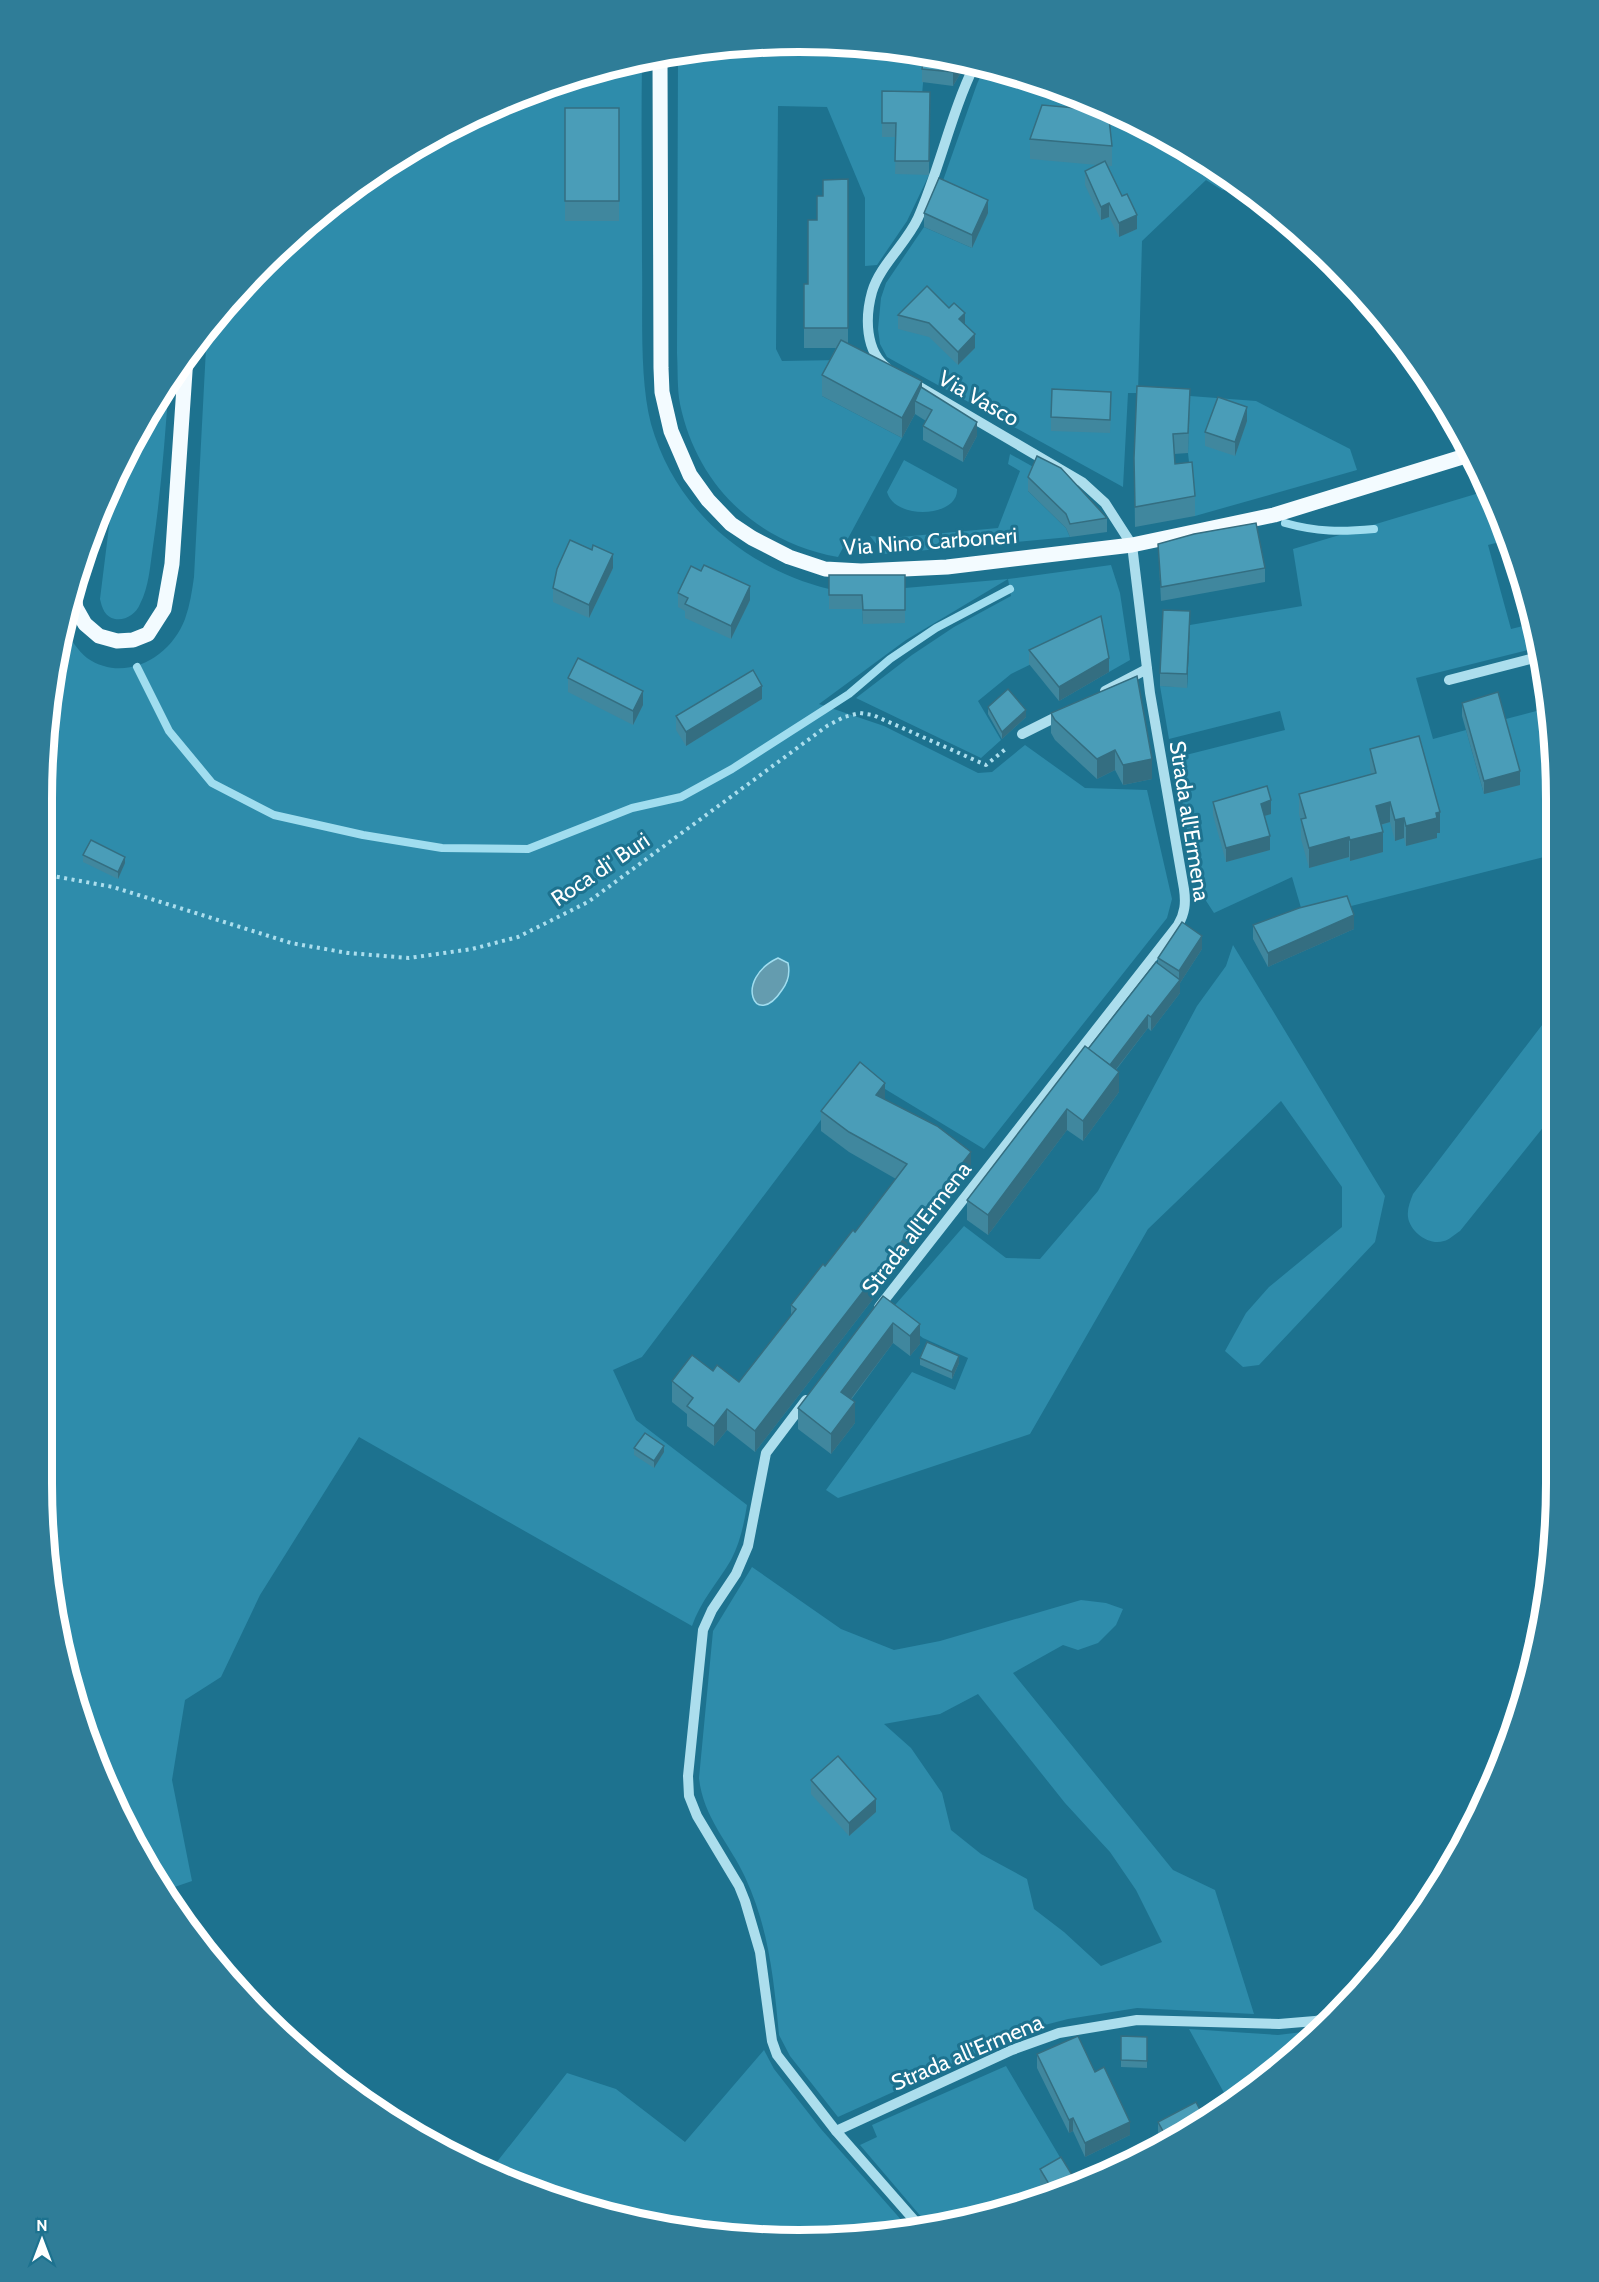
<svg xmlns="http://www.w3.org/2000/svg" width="1599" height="2282" font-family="Cabin,sans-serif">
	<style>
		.green { fill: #2e8cab; fill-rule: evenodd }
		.water { fill: #649caf; stroke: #a0ddef; stroke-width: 1.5 }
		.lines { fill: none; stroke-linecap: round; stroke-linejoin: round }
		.stream { stroke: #a0ddef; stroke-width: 8 }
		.path { stroke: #acdeed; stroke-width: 4; stroke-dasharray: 3 4.5; stroke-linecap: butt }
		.minor { stroke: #acdeed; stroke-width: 10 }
		.major { stroke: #f3fbff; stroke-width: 15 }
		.wall { fill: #40879e }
		.shaded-wall { fill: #346e81 }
		.building { fill: #4a9db8; stroke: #346e81; stroke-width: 1.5 }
		.labels { text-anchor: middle; stroke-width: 6; stroke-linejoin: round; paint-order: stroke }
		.street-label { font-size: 22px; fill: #fff; stroke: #1d728f }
		.rim { fill: none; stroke: #fff; stroke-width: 8 }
	</style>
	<rect width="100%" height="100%" fill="#1d728f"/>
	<g class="green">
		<path d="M849,44L946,60L925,61L921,106L896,137L929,175L907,221L877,265L865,266V198L827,107L778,106L776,349L782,361L841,360L822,396L902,438L838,557C756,542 697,485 680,404C677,388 678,370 677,353L678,54L700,49Z"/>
		<path d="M642,62C641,129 642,195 642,262C643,311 639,378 651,424C675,509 745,568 829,589V609H862L863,624L905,588L1008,579L1111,565L1120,593L1130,660L1109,672L1101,630L1011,674L978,701L1001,740L981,758L856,698L912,655L954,627L1011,596L1008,579L906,640L819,704L884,726L978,773L992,772L1025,745L1085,788L1147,790L1172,899L1167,918L984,1149L857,1072L642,1357L613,1370L636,1420L747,1505C744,1524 740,1543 731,1560C718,1582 700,1602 692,1626L359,1437L260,1595L221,1677L185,1700L172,1780L192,1881L163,1891L100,1773L68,1679L42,1483V799L57,651L64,629C70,638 78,651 87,658C125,684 171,657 185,619C190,605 192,591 194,577L207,329L300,230L420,144L556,82Z"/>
		<polygon points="985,66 995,68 1134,120 1249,192 1222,190 1206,180 1142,241 1138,393 1128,393 1123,487 896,362 887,357 880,344 878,329 881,298 886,283 924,227 972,248 939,192 977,84"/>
		<path d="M169,383C165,437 161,492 153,546C150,566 149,587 140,604C136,614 125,621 115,619C105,617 102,608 100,599L115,478L143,421Z"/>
		<polygon points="1190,396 1256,401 1350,449 1357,470 1195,516 1188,453"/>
		<polygon points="1010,454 1037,469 1028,491 1066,528 1070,537 884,554 870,536 890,538 998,528 1020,471 1008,464"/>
		<path d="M904,460L957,489C959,517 895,521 887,492Z"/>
		<polygon points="1489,490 1507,540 1488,545 1511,629 1535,623 1540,647 1416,678 1433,739 1466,730 1484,794 1502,720 1544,709 1551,732 1551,864 1548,856 1304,918 1292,877 1214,913 1197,887 1174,758 1285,730 1280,711 1169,739 1160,686 1187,687 1190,625 1302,606 1293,549"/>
		<polygon points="1233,945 1385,1196 1375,1242 1259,1365 1243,1367 1225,1351 1246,1313 1269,1287 1342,1227 1342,1187 1281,1101 1148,1229 1030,1434 838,1498 826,1490 912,1372 955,1390 968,1358 923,1338 889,1312 964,1226 1006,1258 1040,1259 1098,1191 1197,1006 1226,966"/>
		<path d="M1552,1012L1553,1115L1460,1231C1455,1234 1449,1240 1444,1241C1429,1246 1410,1232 1408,1217C1407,1209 1410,1202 1413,1194Z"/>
		<path d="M752,1567L841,1629L894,1650L940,1641L1081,1600L1106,1603L1123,1609L1116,1625L1098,1643L1078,1650L1063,1645L1013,1673L1173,1870L1215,1890L1254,2014L1137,2008L1068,2019L1037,2027L838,2117L790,2056L779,2035C774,1981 769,1928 745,1877C729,1843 703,1817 699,1778L713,1631ZM978,1694L1065,1803L1110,1852L1136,1890L1162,1942L1101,1966L1064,1932L1034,1909L1027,1879L981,1854L951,1830L942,1793L911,1748L884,1724L940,1714Z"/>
		<polygon points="1189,2029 1278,2035 1319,2030 1299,2052 1228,2100"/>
		<polygon points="764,2050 774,2069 821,2129 911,2231 899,2233 701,2234 509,2182 489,2172 567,2073 616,2089 685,2142"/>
		<polygon points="1006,2066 1077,2186 1043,2200 929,2226 860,2145 877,2137 872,2125"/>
	</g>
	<path class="water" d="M778,958L788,963C790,972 788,982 782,990C755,1031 733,979 778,958Z"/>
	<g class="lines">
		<g class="stream">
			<path d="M1285,523C1317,532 1341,532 1374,529"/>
			<polyline points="137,667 169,731 212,783 274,815 363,835 442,848 528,849 632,808 681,797 732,769 849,694 890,659 936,628 1010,589"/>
		</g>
		<polyline class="path" points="42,874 113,887 291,943 348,953 409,958 472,949 518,937 588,902 827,726 844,717 860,713 873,715 986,765 1008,747"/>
		<g class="minor">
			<path d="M887,368C865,351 865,317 872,292C880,265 906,244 918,218C940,168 951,113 975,64"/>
			<polyline points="1449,680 1542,656"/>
			<polyline points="1105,691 1147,669"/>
			<polyline points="1022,734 1062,714"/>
			<path d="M879,1307L1178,925C1185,913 1186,903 1184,889L1150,693L1132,545L1105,503L1082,482L913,383"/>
			<polyline points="806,1400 766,1453 748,1546 736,1574 712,1610 703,1630 688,1776 689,1796 697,1816 739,1886 745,1901 760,1952 772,2041 777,2055 836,2131 921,2228"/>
			<polyline points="836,2131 1012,2050 1059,2033 1137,2020 1279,2024 1315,2021 1332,2017"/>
		</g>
		<g class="major">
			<polyline points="660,58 661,368 662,392 671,431 690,475 708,500 731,524 752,538 789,557 825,569 861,571 947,567 1132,545 1274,515 1472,454"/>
			<polyline points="74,595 76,608 85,624 99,636 117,641 133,640 148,634 164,609 172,564 186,357"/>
		</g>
	</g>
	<g class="wall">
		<polygon points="922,69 963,69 953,86 922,82"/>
		<polygon points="882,91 930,92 929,175 895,174 896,137 882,137"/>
		<polygon points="1071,96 1122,115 1109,121 1112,146 1112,166 1108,166 1137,229 1119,237 1109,217 1101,220 1085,185 1085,171 1097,165 1030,159 1030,139 1072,108"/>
		<rect x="565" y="108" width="54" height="113"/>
		<polygon points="848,179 848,344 922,387 977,436 963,462 923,440 923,426 926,421 915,414 902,438 822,396 822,375 836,348 804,348 804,284 808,284 817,220 823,196"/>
		<polygon points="924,213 988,213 972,248 924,227"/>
		<polygon points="898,315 965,324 975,348 958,365 929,337 898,329"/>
		<polygon points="1111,405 1110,433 1051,431 1051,417"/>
		<polygon points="1190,409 1188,453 1174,454 1175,464 1195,496 1195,516 1135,527 1134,458"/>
		<polygon points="1247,421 1235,456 1205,446 1205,432"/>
		<polygon points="1028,477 1107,518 1107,532 1070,537 1066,528 1028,491"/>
		<polygon points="1158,544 1265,568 1265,582 1161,601"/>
		<polygon points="592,550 613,568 589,618 553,602 553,588"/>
		<polygon points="829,575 905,575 905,623 863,624 862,609 829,609"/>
		<polygon points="678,593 750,600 731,639 685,618 685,611 678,607"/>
		<polygon points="1190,625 1187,688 1160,686 1160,673"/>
		<polygon points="1029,650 1109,672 1059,701 1029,664"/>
		<polygon points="1137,676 1152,779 1123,785 1115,770 1097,779 1055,740 1051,733 1051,713"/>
		<polygon points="568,678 643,705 633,725 568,692"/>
		<polygon points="1540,681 1550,700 1551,732 1540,694"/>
		<polygon points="762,699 686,746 676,730 676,716"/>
		<polygon points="1462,703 1520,785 1484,794 1462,716"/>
		<polygon points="988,707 1026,717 1002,739 988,714"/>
		<polygon points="1370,749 1440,833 1437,833 1437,838 1406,846 1404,838 1395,841 1390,822 1382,825 1383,852 1350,861 1349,857 1309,868 1301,839 1301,822 1299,814 1299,794 1371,775 1370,769"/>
		<polygon points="1213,802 1271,814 1264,816 1270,850 1226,862 1213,815"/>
		<polygon points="83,855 125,863 118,879 83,862"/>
		<polygon points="1253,925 1354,929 1268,967 1253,939"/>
		<polygon points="1202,949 1180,983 1180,993 1151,1031 1148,1028 1116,1070 1119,1092 1083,1141 1067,1130 988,1235 967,1220 967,1200 1088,1049 1158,964 1158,958"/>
		<polygon points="885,1100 971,1172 755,1452 727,1430 714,1446 687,1426 687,1414 672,1402 672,1381 713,1371 739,1382 791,1316 791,1305 855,1232 896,1179 849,1152 821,1131 821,1111"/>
		<polygon points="883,1296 920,1344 910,1356 893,1343 851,1400 855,1423 831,1454 798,1429 798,1408"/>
		<polygon points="920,1358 959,1363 952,1379 920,1365"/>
		<polygon points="634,1448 664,1452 654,1468 634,1455"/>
		<polygon points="811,1780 876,1812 849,1836 811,1794"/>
		<polygon points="1121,2036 1147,2037 1147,2068 1121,2067"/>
		<polygon points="1037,2054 1095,2072 1130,2135 1085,2157 1073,2131 1069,2133 1037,2068"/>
		<polygon points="1203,2116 1163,2143 1158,2135 1158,2122"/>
		<polygon points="1040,2169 1077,2186 1043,2200 1029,2203 1029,2196 1040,2190"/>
	</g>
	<g class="shaded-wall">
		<polygon points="959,62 964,63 963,69 953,86 953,72"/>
		<polygon points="1107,110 1122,115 1107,122"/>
		<polygon points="988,200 988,213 972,248 972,235"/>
		<polygon points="1109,203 1109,217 1101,220 1101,207"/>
		<polygon points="1137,215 1137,229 1119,237 1119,223"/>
		<polygon points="965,313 965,327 959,319"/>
		<polygon points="975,334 975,348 958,365 958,352"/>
		<polygon points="922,381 922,401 915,401 915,414 902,438 902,418"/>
		<polygon points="1247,407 1247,421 1235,456 1235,442"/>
		<polygon points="977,422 977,436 963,462 963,449"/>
		<polygon points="613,554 613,568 589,618 589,605"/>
		<polygon points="750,586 750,600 731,639 731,626"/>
		<polygon points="1190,611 1190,625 1187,688 1187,674"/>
		<polygon points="1109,658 1109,672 1059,701 1059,687"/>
		<polygon points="762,686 762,699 686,746 686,732"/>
		<polygon points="643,691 643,705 633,725 633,711"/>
		<polygon points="1026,710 1026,717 1002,739 1002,732"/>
		<polygon points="1115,750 1115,770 1097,779 1097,759"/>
		<polygon points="1152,759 1152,779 1123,785 1123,765"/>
		<polygon points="1520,771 1520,785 1484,794 1484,781"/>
		<polygon points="1271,800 1271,814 1261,817 1261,804"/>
		<polygon points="1390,802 1390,822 1376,826 1376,806"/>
		<polygon points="1440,812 1440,833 1437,833 1437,838 1406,846 1406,826"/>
		<polygon points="1404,818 1404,838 1395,841 1395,820"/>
		<polygon points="1383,832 1383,852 1350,861 1350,840"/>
		<polygon points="1270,836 1270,850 1226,862 1226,848"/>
		<polygon points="1349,837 1349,857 1309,868 1309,848"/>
		<polygon points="125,857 125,863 118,879 118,872"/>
		<polygon points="1354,915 1354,929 1268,967 1268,953"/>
		<polygon points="1202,936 1202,949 1180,983 1180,993 1151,1031 1151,1017 1179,981 1179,971"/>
		<polygon points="1148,1015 1148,1028 1106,1082 1106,1069"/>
		<polygon points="1119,1072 1119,1092 1083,1141 1083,1121"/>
		<polygon points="885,1083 885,1103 876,1095"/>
		<polygon points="1067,1109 1067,1130 988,1235 988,1215"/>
		<polygon points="971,1152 971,1172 755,1452 755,1431"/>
		<polygon points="893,1323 893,1343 841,1412 841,1392"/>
		<polygon points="920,1324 920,1344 910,1356 910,1336"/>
		<polygon points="959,1356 959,1363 952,1379 952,1372"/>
		<polygon points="855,1402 855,1423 831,1454 831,1434"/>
		<polygon points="727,1409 727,1430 714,1446 714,1426"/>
		<polygon points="664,1446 664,1452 654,1468 654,1461"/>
		<polygon points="876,1799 876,1812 849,1836 849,1823"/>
		<polygon points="1073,2118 1073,2131 1069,2133 1069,2120"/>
		<polygon points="1130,2122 1130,2135 1085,2157 1085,2143"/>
		<polygon points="1077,2183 1077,2186 1063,2192"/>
	</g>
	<g class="building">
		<polygon points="924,56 959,62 953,72 922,69"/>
		<polygon points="882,91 930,92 929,161 895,161 896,123 882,123"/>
		<polygon points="1074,97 1108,110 1112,146 1030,139 1042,105 1075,108"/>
		<rect x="565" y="108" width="54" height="93"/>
		<polygon points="1105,161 1122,196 1127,194 1137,215 1119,223 1109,203 1101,207 1085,171"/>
		<polygon points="939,178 988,200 972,235 924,213"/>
		<polygon points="848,179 848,328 804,328 804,284 808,284 808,220 817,220 817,196 823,196 823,180"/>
		<polygon points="927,286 949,308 954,303 965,313 959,319 975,334 958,352 929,323 898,315"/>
		<polygon points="841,340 922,381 902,418 822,375"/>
		<polygon points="1137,386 1190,389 1188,433 1173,434 1175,464 1192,462 1195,496 1135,507 1134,458"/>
		<polygon points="921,387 977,422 963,449 923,426 932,410 915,401"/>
		<polygon points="1052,389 1111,392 1110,420 1051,417"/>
		<polygon points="1218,397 1247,407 1235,442 1205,432"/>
		<polygon points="1037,456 1061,468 1107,518 1070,524 1066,514 1028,477"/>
		<polygon points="1256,523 1265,568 1161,587 1158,544 1194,534"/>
		<polygon points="570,540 592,550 593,545 613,554 589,605 553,588 557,569"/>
		<polygon points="704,565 750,586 731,626 685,604 688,598 678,593 691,566 701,571"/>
		<polygon points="829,575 905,575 905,610 863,610 862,595 829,595"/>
		<polygon points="1163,610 1190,611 1187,674 1160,673"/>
		<polygon points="1101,616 1109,658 1059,687 1029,650"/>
		<polygon points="578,658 643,691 633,711 568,678"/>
		<polygon points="753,670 762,686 686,732 676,716"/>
		<polygon points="1137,676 1152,759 1123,765 1115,750 1097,759 1055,720 1051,713"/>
		<polygon points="1546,679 1550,700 1551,718 1540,681"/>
		<polygon points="1008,689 1026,710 1002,732 988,707"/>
		<polygon points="1498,692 1520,771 1484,781 1462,703"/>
		<polygon points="1419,736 1440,812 1436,813 1437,818 1406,826 1404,818 1395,820 1390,802 1376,806 1383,832 1350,840 1349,837 1309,848 1301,819 1306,818 1299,794 1376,773 1370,749"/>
		<polygon points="1267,786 1271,800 1261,804 1270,836 1226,848 1213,802"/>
		<polygon points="91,840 125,857 118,872 83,855"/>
		<polygon points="1347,896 1354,915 1268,953 1253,925 1299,908"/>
		<polygon points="1182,922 1202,936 1179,971 1158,958"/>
		<polygon points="1156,962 1180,980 1151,1017 1148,1015 1110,1065 1088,1049"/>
		<polygon points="1085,1046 1119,1072 1083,1121 1067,1109 988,1215 967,1200"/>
		<polygon points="860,1062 885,1083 876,1095 937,1126 971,1152 755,1431 727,1409 714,1426 687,1406 693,1398 672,1381 692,1355 713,1371 717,1365 739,1382 796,1309 791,1305 823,1264 825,1266 853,1230 855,1232 907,1164 849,1132 821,1111"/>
		<polygon points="883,1296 920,1324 910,1336 893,1323 841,1392 855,1402 831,1434 798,1408"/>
		<polygon points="927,1342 959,1356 952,1372 920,1358"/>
		<polygon points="645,1433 664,1446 654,1461 634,1448"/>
		<polygon points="838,1756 876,1799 849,1823 811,1780"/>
		<polygon points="1078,2036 1095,2072 1104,2067 1130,2122 1085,2143 1073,2118 1069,2120 1037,2054"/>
		<polygon points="1121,2036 1147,2037 1147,2061 1121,2060"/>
		<polygon points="1196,2102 1203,2116 1168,2140 1158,2122"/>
		<polygon points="1061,2157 1077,2183 1063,2192 1043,2200 1033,2202 1029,2196 1049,2184 1040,2169"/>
	</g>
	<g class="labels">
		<g class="street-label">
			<text transform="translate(979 398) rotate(30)" y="8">Via Vasco</text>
			<text transform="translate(930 541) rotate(-4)" y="8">Via Nino Carboneri</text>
			<text transform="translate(1190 821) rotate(81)" y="8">Strada all'Ermena</text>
			<text transform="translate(600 869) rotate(-34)" y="8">Roca di' Buri</text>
			<text transform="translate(916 1228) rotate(-52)" y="8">Strada all'Ermena</text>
			<text transform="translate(967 2052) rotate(-23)" y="8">Strada all'Ermena</text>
		</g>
	</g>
	<path d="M0 0H1599V2282H0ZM799 52H799A747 747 0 0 1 1546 799V1483A747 747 0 0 1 799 2230H799A747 747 0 0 1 52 1483V799A747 747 0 0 1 799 52Z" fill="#2f7d98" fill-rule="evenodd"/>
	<path class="rim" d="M799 52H799A747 747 0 0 1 1546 799V1483A747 747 0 0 1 799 2230H799A747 747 0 0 1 52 1483V799A747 747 0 0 1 799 52Z"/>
	<g transform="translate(42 2240)" stroke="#1d728f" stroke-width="4.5" paint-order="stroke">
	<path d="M0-4.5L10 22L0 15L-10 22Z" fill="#ffffff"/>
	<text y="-9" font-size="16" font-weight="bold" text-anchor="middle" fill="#ffffff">N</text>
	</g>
</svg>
